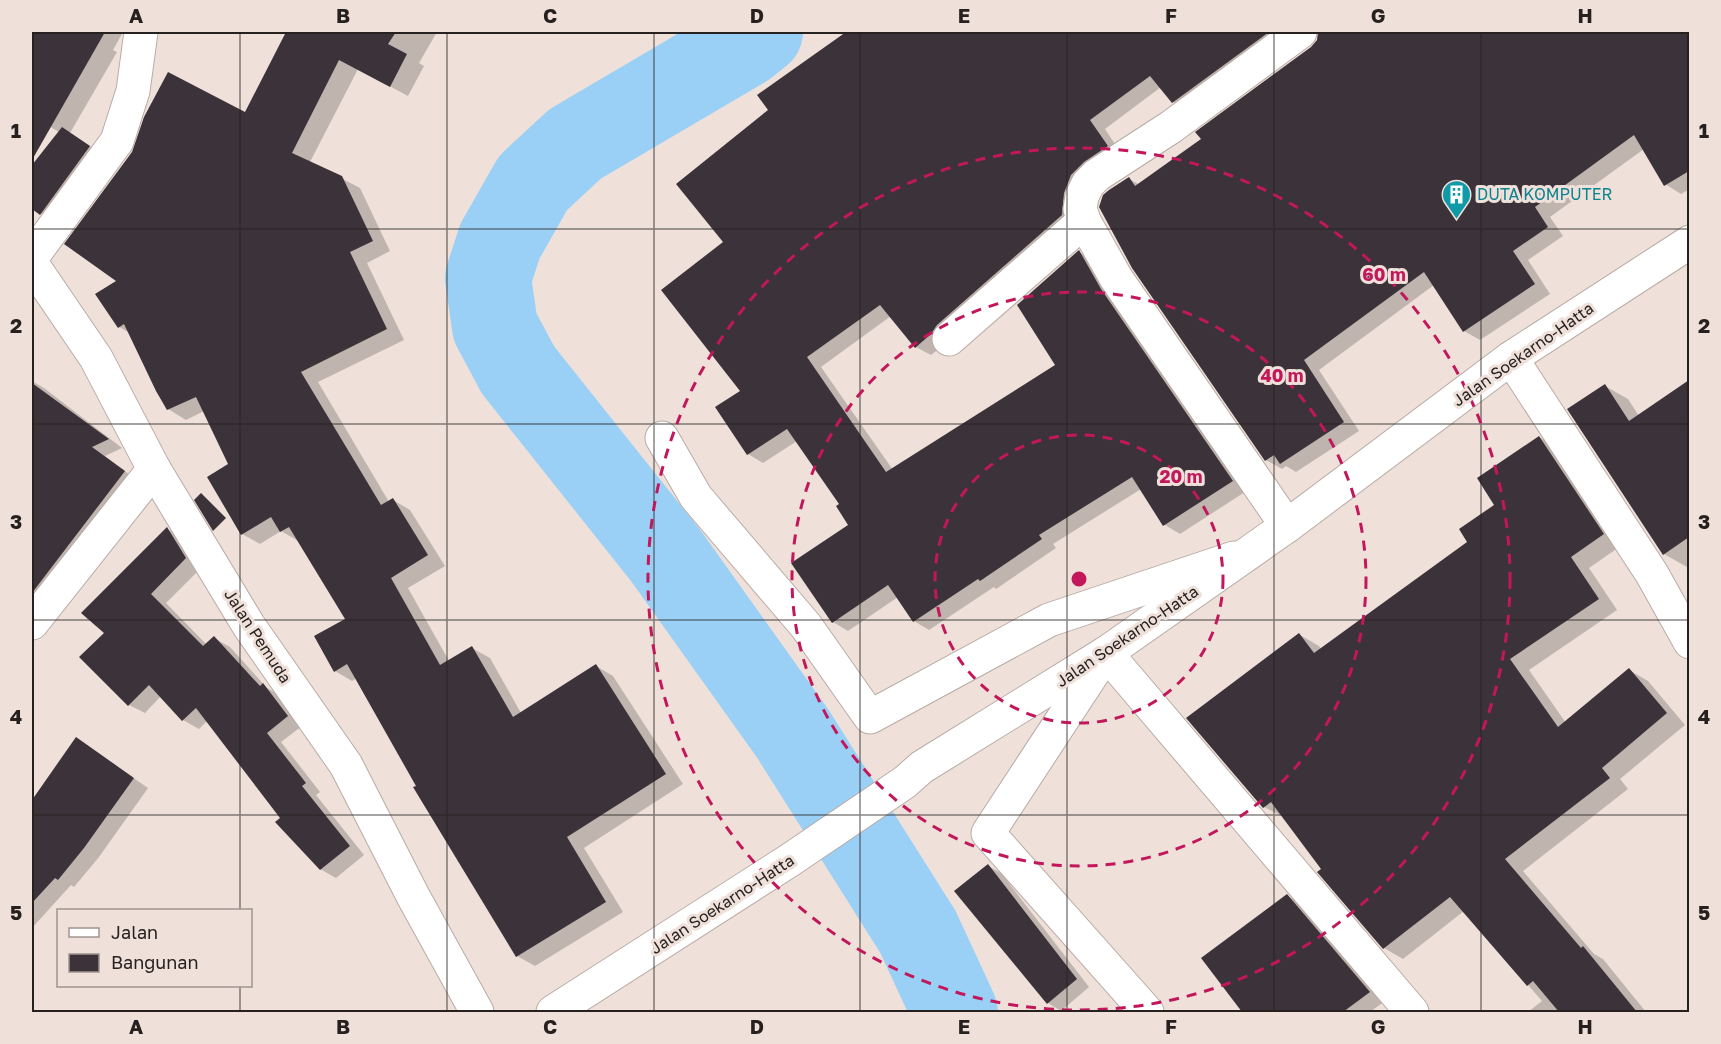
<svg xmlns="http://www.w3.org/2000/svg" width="1721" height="1044" font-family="'Golos Text',sans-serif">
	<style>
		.shadow { fill: #0003 }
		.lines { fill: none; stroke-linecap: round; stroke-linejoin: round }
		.river { stroke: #9ad0f6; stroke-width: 86 }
		.building { fill: #3c3239 }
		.minor-casing { stroke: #b8aba5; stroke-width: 35 }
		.tertiary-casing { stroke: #b8aba5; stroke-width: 35 }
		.trunk-casing { stroke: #b8aba5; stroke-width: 35 }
		.minor { stroke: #fff; stroke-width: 33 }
		.tertiary { stroke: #fff; stroke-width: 33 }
		.trunk { stroke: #fff; stroke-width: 33 }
		.grid { fill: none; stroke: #26211f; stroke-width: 1.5; stroke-opacity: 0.55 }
		.ring { fill: none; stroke: #c2185b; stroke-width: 3; stroke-dasharray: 10 8 }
		.labels { text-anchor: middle; stroke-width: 6; stroke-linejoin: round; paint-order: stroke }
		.culture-label { font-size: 16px; fill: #0d838f; stroke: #efe1da; text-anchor: start }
		.street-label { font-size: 16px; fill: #26211f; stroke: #efe1da }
		.centre { fill: #c2185b; stroke: #efe1da; stroke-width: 3 }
		.ring-label { font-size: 18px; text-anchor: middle; font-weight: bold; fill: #c2185b; stroke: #efe1da; stroke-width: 6; stroke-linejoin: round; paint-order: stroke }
		.neatline { fill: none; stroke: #26211f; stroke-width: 2 }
		.grid-label { font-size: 20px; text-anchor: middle; font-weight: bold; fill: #26211f }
	</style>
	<rect width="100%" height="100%" fill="#efe1da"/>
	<g class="shadow">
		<polygon points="32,32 123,32 113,50 117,52 70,133 105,156 56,223 32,207 32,167 59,132 32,116"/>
		<polygon points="288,32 437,32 419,63 424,66 408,96 358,69 310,162 360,188 390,251 367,263 404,340 318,382 389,502 393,500 410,510 445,566 408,588 449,661 472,648 490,658 521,713 596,666 613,676 683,784 584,848 623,912 535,966 517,956 357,678 352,681 335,671 347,620 300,542 281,531 260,544 242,534 230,465 204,411 186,420 168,409 130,333 119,327 119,281 246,114"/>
		<polygon points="849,32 911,32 843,101 862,121 973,32 1288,32 1188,111 1173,102 1161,87 1105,129 1122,155 946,343 931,355 916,347 891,316 821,367 893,470 1057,365 1079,252 1094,261 1248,490 1180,534 1165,525 1141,489 1053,544 1056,548 996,589 994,587 929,630 914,621 898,597 848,631 833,622 793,564 851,526 841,505 797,441 763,463 748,454 717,408 742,391 725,243 770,110 792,74"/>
		<polygon points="1345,32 1690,32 1690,189 1681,194 1665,184 1644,149 1550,217 1563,236 1528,260 1550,294 1480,340 1464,331 1434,285 1319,370 1359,431 1296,472 1286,466 1282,469 1266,460 1129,179 1140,185 1203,140 1305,60"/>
		<polygon points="32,381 44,388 122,448 105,456 138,481 42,596 33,591 32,593"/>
		<polygon points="1690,382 1690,566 1687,567 1664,554 1605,386 1628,399 1639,416"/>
		<polygon points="1539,437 1558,448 1622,545 1589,568 1617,610 1529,670 1566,723 1629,670 1648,681 1685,725 1620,779 1628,789 1523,871 1594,954 1603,959 1646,1012 1528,1012 1542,1001 1464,911 1403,959 1384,948 1284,817 1264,807 1300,635 1319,646 1321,649 1469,542 1496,505"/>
		<polygon points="167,529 183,538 201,568 166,603 207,645 214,638 230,647 267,688 278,694 302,726 281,742 320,792 316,795 364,855 336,878 320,869 207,721 199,729 183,720 161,696 145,713 129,705 106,633"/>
		<polygon points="77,739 148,788 99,857 74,887 71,885 32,928 32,803"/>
		<polygon points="988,866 1001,873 1089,987 1061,1011 1048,1003 957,891"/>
		<polygon points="1287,896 1303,905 1385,1001 1370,1012 1246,1012 1203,958"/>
	</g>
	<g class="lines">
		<polyline class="river" points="760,32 745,44 575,144 533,183 500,241 488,278 495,327 518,370 666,556 793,734 918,932 955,1012"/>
	</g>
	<g class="building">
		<polygon points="32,32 105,32 32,160"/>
		<polygon points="286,32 396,32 388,44 407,54 390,87 339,60 292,153 342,176 373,241 350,252 387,329 301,372 381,505 393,498 428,555 391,578 440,665 472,646 513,717 596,664 666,774 567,837 606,902 516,957 413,787 416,786 347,664 334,672 314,636 345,619 289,527 280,532 271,517 241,535 207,477 228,464 196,397 167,410 156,391 124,324 118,328 95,294 116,281 64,244 132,152 144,117 168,72 245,112"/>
		<polygon points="846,32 1269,32 1172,103 1150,76 1090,120 1108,146 1084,162 1071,175 1064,193 1062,215 937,325 931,334 915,348 880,305 807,357 886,472 1055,365 1017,305 1079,250 1101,289 1233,481 1163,526 1132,477 1039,535 1042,539 980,581 978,579 913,622 888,585 832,623 791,563 848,525 836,506 839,504 787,429 747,455 715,407 740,391 661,290 723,242 676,184 768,110 757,95"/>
		<polygon points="1318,32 1689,32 1689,171 1664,186 1634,135 1535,207 1548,227 1513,251 1535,284 1463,332 1424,272 1304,360 1344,422 1280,464 1274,455 1265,461 1132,268 1099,207 1103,195 1109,190 1129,177 1135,186 1201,139 1195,132 1311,47 1317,40"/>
		<polygon points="62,127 90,146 40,215 32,209 32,165"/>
		<polygon points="1689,380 1689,537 1663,555 1567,409 1605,384 1629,421"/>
		<polygon points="32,383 109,439 92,447 125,471 32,593"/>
		<polygon points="1539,436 1604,534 1571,557 1599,599 1510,659 1558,727 1629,668 1667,713 1602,768 1610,778 1505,859 1581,948 1583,946 1637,1012 1559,1012 1533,981 1527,986 1450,897 1383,949 1317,872 1321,869 1271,802 1263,808 1186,718 1299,633 1314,653 1467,542 1459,529 1494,505 1477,478"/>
		<polygon points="201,493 226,518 213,531 194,500"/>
		<polygon points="167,527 186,558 151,594 203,646 214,636 260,686 263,683 288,716 267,733 306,783 302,786 350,846 320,870 275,822 280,818 196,708 182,721 149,685 128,706 79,657 104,633 81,613"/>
		<polygon points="76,737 134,778 84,848 58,880 55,878 32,903 32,800"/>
		<polygon points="988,864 1077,979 1047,1004 954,891"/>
		<polygon points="1287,894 1370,992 1343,1012 1242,1012 1201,958"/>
	</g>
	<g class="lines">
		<defs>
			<g id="minor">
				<polyline points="32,257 117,141 133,91 141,32"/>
				<polyline points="949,339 1084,221"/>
				<polyline points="1511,358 1652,574 1690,642"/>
				<polyline points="662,438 696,497 806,626 870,717 1049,620 1234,558"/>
				<polyline points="1287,526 1116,278 1084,221 1080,209 1082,196 1088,184 1097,175 1171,127 1300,32"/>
				<polyline points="32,623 154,469"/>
				<polyline points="1147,1012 988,833 1106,653 1412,1012"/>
			</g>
			<polyline id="tertiary" points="32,264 96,358 154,469 249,626 346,765 413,896 477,1012"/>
			<polyline id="trunk" points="553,1012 790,860 905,782 922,767 1106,653 1287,526 1511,358 1690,242"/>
		</defs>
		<use href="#minor" class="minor-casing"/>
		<use href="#tertiary" class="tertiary-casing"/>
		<use href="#trunk" class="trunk-casing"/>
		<use href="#minor" class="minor"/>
		<use href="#tertiary" class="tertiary"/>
		<use href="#trunk" class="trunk"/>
	</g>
	<path class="grid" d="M240,32V910M447,32V1012M654,32V1012M860,32V1012M1067,32V1012M1274,32V1012M1481,32V1012M32,229H1690M32,424H1690M32,620H1690M32,815H1690M240,986V1012"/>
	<g class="ring">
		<circle cx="1079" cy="579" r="144"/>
		<circle cx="1079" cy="579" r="287"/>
		<circle cx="1079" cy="579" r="431"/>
	</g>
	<defs>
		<symbol id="building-pin" viewBox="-11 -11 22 30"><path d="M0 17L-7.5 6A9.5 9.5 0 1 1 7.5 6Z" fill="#0f9aa8" stroke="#efe1da"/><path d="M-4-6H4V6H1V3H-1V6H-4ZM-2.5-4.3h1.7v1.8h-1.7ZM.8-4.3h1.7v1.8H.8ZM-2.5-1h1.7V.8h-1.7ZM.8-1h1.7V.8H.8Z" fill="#fff"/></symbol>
	</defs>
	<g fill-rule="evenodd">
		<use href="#building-pin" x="1440" y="178" width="33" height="45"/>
	</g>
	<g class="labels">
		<g class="culture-label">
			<text x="1477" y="200">DUTA KOMPUTER</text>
		</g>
		<g class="street-label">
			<text transform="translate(1523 354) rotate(-35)" y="6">Jalan Soekarno-Hatta</text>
			<text transform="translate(258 636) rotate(57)" y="6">Jalan Pemuda</text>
			<text transform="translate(1127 636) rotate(-34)" y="6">Jalan Soekarno-Hatta</text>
			<text transform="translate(722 904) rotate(-33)" y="6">Jalan Soekarno-Hatta</text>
		</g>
	</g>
	<circle cx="1079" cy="579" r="9" class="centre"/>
	<g class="ring-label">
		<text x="1384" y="281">60 m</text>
		<text x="1282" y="382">40 m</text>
		<text x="1181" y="483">20 m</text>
	</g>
	<rect width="1721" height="1044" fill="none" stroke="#efe1da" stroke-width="66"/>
	<rect x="57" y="909" width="195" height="78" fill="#efe1da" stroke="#9f948f" stroke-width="1.5"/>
	<rect x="69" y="928" width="30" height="9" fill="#ffffff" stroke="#9f948f" stroke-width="1.5"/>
	<text x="111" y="939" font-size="18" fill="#26211f">Jalan</text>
	<rect x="69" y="954" width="30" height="18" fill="#3c3239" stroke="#9f948f" stroke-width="1.5"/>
	<text x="111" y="969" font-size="18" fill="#26211f">Bangunan</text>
	<rect x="33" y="33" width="1655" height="978" class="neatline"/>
	<g class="grid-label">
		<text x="136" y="23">A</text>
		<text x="343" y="23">B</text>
		<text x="550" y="23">C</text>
		<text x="757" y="23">D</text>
		<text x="964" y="23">E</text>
		<text x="1171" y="23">F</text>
		<text x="1378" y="23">G</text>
		<text x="1585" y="23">H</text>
		<text x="16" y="138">1</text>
		<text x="1704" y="138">1</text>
		<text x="16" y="333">2</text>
		<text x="1704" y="333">2</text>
		<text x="16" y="529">3</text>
		<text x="1704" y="529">3</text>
		<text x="16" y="724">4</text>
		<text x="1704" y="724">4</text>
		<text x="16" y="920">5</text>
		<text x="1704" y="920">5</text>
		<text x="136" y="1034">A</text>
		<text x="343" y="1034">B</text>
		<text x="550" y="1034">C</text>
		<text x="757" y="1034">D</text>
		<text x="964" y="1034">E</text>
		<text x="1171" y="1034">F</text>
		<text x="1378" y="1034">G</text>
		<text x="1585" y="1034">H</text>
	</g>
</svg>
